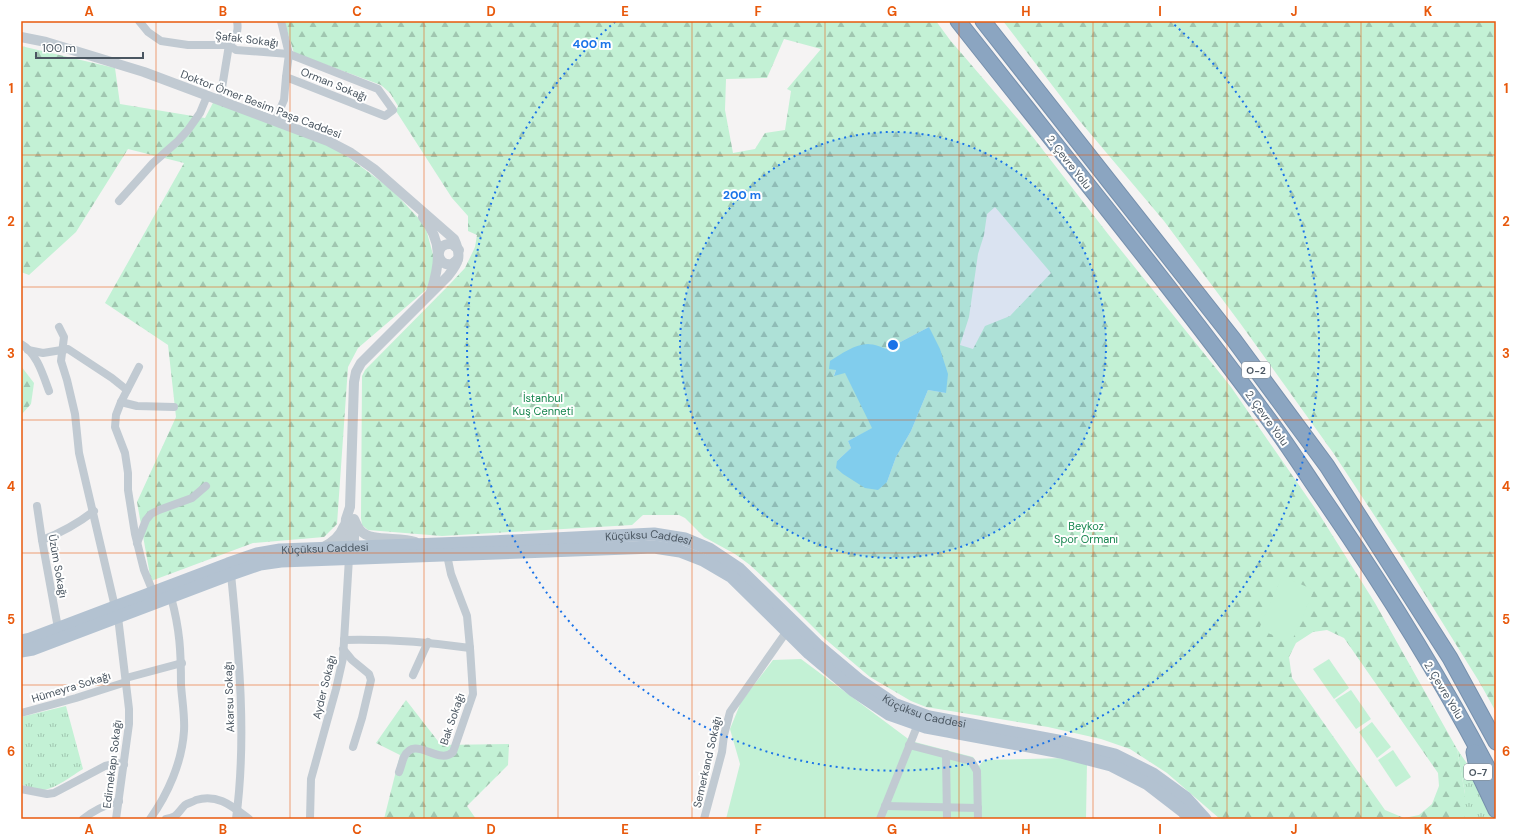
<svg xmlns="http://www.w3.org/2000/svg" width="1517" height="840" font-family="'DM Sans',sans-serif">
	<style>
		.grass { fill: url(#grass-tufts) }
		.forest { fill: url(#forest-firs); fill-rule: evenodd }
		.garden { fill: #c3f1d5 }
		.water { fill: #90daee }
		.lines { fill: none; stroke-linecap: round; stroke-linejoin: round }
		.motorway-casing { stroke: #7690ad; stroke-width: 17 }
		.minor { stroke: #c1cad2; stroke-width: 8 }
		.tertiary { stroke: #c1cad2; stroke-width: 10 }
		.primary { stroke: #b3c2d1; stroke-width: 13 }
		.motorway { stroke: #8ba5c1; stroke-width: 15 }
		.grid { fill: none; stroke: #e8590c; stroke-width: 1; stroke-opacity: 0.55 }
		.ring { fill: none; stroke: #1a73e8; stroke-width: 2; stroke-dasharray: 2 4 }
		.labels { text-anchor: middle; stroke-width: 4; stroke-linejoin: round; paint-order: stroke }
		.shield { fill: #fff; stroke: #808990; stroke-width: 1 }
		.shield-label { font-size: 10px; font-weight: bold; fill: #4a5661 }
		.street-label { font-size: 11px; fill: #4a5661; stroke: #fff }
		.park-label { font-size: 11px; fill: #17864f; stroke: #fff }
		.centre { fill: #1a73e8; stroke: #fff; stroke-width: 2 }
		.ring-label { font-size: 12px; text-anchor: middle; font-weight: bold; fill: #1a73e8; stroke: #fff; stroke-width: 4; stroke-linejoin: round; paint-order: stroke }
		.neatline { fill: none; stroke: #e8590c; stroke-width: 1.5 }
		.grid-label { font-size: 13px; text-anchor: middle; font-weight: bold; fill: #e8590c }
	</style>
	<defs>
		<pattern id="grass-tufts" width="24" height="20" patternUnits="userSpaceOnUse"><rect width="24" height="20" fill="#c3f1d5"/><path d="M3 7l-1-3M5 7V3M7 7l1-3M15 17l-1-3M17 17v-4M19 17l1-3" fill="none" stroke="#a0c6b0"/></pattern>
		<pattern id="forest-firs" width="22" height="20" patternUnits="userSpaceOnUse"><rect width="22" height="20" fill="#c3f1d5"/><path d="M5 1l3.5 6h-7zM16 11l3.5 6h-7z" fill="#a0c6b0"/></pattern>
	</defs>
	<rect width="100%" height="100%" fill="#f5f3f3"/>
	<g class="grass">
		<path d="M66,706L83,769C73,775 55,789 43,790C36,790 27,787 21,784V717Z"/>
		<polygon points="1457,749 1470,768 1494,819 1465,819 1465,794"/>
	</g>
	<g class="forest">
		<path d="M284,21H936L950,40L1029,132L1108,234L1231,387L1319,514L1375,603L1457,749L1465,794V819H1220L1167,773L1130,749L1101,739L1048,727L926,707L911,701L870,677L824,638L765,579L750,565L735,554L704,537L685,518L679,515H643L632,525L442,536L368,530L362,525L361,518L362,376L365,370L449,285L465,268L475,247L477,235L468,231V216L452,198L396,111L398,106L390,93L381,85L294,53ZM784,39L821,49L787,89L791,91L785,130L765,133L755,149L733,153L725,110L726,79L767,78ZM995,207L1051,273L1010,316L985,326L973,349L960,345L969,317L978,254L984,235L987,214ZM929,327L946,393L928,390L911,431L896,457L887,482L837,461L851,448L848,441L873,428L845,372L834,375L836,370L868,344L887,349ZM1327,630L1344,638L1438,773L1439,786L1432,804L1419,815L1404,818L1385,810L1292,678L1289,657L1296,643L1313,632Z"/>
		<polygon points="1003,21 1496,21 1496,712 1480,683 1401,556 1334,454 1240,323 1164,221 1078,119"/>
		<polygon points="21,46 115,68 120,104 205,118 215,99 336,148 391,189 425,225 435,262 427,289 358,348 348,367 337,524 324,537 253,543 151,581 137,502 176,417 168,345 105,303 184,163 128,149 76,232 29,275 21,272"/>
		<polygon points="21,366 34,383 31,404 21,415"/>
		<polygon points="406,700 441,745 509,744 508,765 467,806 476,819 384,819 400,755 376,743"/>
	</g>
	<g class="garden">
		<polygon points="1282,576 1314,590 1291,643 1259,629"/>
		<polygon points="801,659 911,741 973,757 979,766 984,760 1068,758 1087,762 1086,819 726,819 740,764 730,729 741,702 773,660"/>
		<polygon points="1329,659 1349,688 1334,699 1313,669"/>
		<polygon points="1351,690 1371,719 1356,729 1335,700"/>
		<polygon points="1372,722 1391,747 1377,758 1359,732"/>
		<polygon points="1393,750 1411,777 1396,787 1378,760"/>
	</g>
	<path class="water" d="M929,327L940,349L948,374L946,393L928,390L911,431L896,457L887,482L878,490L865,488L843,474L836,468L837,461L851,448L848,441L872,428L845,373L834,376L836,370L829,369L830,361C841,354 855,344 868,344C874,344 881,347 887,349Z"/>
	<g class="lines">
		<defs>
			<g id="motorway">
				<path d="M958,21C1062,153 1168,283 1267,417C1285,441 1301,466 1318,491C1383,585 1444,682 1496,784"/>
				<polyline points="983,21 1234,340 1327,466 1450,658 1496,742"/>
				<polyline points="1474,752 1478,772 1496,810"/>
			</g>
		</defs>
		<use href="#motorway" class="motorway-casing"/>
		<g class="minor">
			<polyline points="139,21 148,32 161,41 188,45 229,45 236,50 289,54 378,89 393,110 385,116 286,77 284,100 275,121"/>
			<polyline points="281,21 289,54 286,77"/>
			<path d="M220,100L229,45C236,37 239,32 237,21"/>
			<polyline points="119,201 153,163 178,141 188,130 200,113 207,96"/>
			<polyline points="59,327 64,337 61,361 67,380 75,414 79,453 115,607"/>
			<path d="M21,344C37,353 43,375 49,391"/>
			<polyline points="28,350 43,353 68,349 112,378 127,390"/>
			<polyline points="139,367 121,402 116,415 115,427 125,453 128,473 128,490 135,534 144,570 153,592"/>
			<polyline points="121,402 137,406 174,407"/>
			<polyline points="37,506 42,540 58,628"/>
			<path d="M42,540C61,533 77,524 94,511"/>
			<polyline points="137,543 146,520 151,514 159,510 192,498 206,486"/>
			<path d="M231,574C239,655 247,738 236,819"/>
			<path d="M344,640C387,639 428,642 470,648L467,616L451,574L447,555"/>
			<polyline points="343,649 352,660 369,674 371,680 362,718 353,747"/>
			<polyline points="413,675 428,642"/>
			<polyline points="126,678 182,663"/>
			<polyline points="21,713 76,698 126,682"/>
			<polyline points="909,745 971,761 977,771 978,819"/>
			<polyline points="946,754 947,819"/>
			<path d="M399,772C401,767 402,762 404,757C415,734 438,766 453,752L473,694L470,648"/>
			<polyline points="21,789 47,794 54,793 105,766 118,763 124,765"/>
			<polyline points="885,806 978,808"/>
			<path d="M83,819C94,810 105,805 119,801"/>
			<polyline points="116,819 129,724 129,709 118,617"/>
			<path d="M150,819C168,794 182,762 184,731C185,716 182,700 181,685C181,652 180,630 171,597"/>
			<path d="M166,819C178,817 177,813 185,805C188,803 193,802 196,800C218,793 233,807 249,819"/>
			<polyline points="310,819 311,779 336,689 343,658 349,558"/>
			<polyline points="704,819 722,752 724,735 730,712 787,631"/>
			<polyline points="880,819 918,724"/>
		</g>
		<g class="tertiary">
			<path d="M21,37L46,42L144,72L328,141L351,153L374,169L454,239C462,256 459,262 448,276L361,363L356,372L354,382L350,507L346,519L344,542L349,548"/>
			<path d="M423,217C443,242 440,263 431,292"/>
			<path d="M458,259L452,264C435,267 434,242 452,244L459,250"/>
			<path d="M354,519C356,523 357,527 360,530C370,543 400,536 415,542"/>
			<path d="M322,548C332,543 340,537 344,526"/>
			<polyline points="349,552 349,548 354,541 354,522"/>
		</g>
		<g class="primary">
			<path id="s1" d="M21,641L30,639L228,564L257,554L280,550L491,542L654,534L685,539L709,549L739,569L817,645L860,681L894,704L929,717L1063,742L1115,755L1153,774L1186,798L1205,819"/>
			<polyline points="21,651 33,649 231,574 260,564 281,561 654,547 680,551 703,560 732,577 809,653 853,690 889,714 926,727 1061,752 1111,765 1148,784 1183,811 1190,819"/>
		</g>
		<use href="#motorway" class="motorway"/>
	</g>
	<path class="grid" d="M156,21V819M290,21V819M424,21V819M558,21V819M692,21V819M825,21V819M959,21V819M1093,21V819M1227,21V819M1361,21V819M21,155H1496M21,287H1496M21,420H1496M21,553H1496M21,685H1496"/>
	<circle cx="893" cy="345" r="213" fill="#1a73e8" fill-opacity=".12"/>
	<g class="ring">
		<circle cx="893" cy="345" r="213"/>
		<path d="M1170 21A426 426 0 1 1 616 21"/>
	</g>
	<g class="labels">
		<g class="shield">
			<rect x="1242" y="362" width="28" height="16" rx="3"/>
			<rect x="1464" y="764" width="28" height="16" rx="3"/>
		</g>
		<g class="shield-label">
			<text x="1256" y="374">O-2</text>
			<text x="1478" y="776">O-7</text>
		</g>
		<g class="street-label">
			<text transform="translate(247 39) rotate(7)" y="4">Şafak Sokağı</text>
			<text transform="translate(334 84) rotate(22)" y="4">Orman Sokağı</text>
			<text transform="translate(261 104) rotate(21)" y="4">Doktor Ömer Besim Paşa Caddesi</text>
			<text transform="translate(1069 162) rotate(52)" y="4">2. Çevre Yolu</text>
			<text transform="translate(1267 418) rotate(54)" y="4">2. Çevre Yolu</text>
			<text dy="4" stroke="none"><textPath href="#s1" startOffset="644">Küçüksu Caddesi</textPath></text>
			<text dy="4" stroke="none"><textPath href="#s1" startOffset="320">Küçüksu Caddesi</textPath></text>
			<text transform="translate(58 566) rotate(80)" y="4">Üzüm Sokağı</text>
			<text transform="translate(71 687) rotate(-17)" y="4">Hümeyra Sokağı</text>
			<text transform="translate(324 687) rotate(-76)" y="4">Ayder Sokağı</text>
			<text transform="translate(1444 690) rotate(59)" y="4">2. Çevre Yolu</text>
			<text transform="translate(229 697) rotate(-92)" y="4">Akarsu Sokağı</text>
			<text dy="4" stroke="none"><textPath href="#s1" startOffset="980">Küçüksu Caddesi</textPath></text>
			<text transform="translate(452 719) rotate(-71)" y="4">Bak Sokağı</text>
			<text transform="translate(707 762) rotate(-77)" y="4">Semerkand Sokağı</text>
			<text transform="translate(112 764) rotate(-83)" y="4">Edirnekapı Sokağı</text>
		</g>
		<g class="park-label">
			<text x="543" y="402">İstanbul<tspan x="543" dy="13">Kuş Cenneti</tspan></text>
			<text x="1086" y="530">Beykoz<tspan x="1086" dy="13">Spor Ormanı</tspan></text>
		</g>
	</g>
	<circle cx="893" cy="345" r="6" class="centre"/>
	<g class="ring-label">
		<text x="592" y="48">400 m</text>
		<text x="742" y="199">200 m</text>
	</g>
	<rect width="1517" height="840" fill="none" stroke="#ffffff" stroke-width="44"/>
	<path d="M36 52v6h107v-6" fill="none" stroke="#4a5661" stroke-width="2"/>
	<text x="42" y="52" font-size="12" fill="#4a5661" stroke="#ffffff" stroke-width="3" paint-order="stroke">100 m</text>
	<rect x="22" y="22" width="1473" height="796" class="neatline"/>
	<g class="grid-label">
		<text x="89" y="16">A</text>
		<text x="223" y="16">B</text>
		<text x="357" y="16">C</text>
		<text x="491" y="16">D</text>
		<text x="625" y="16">E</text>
		<text x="758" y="16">F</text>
		<text x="892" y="16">G</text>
		<text x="1026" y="16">H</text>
		<text x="1160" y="16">I</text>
		<text x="1294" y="16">J</text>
		<text x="1428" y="16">K</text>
		<text x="11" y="93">1</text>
		<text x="1506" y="93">1</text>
		<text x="11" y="226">2</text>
		<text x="1506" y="226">2</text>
		<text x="11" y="358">3</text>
		<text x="1506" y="358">3</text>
		<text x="11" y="491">4</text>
		<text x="1506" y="491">4</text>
		<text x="11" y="624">5</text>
		<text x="1506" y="624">5</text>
		<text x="11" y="756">6</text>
		<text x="1506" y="756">6</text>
		<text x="89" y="834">A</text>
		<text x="223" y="834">B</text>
		<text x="357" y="834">C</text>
		<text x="491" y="834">D</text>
		<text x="625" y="834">E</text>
		<text x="758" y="834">F</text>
		<text x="892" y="834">G</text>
		<text x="1026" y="834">H</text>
		<text x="1160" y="834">I</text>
		<text x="1294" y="834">J</text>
		<text x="1428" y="834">K</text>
	</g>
</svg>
